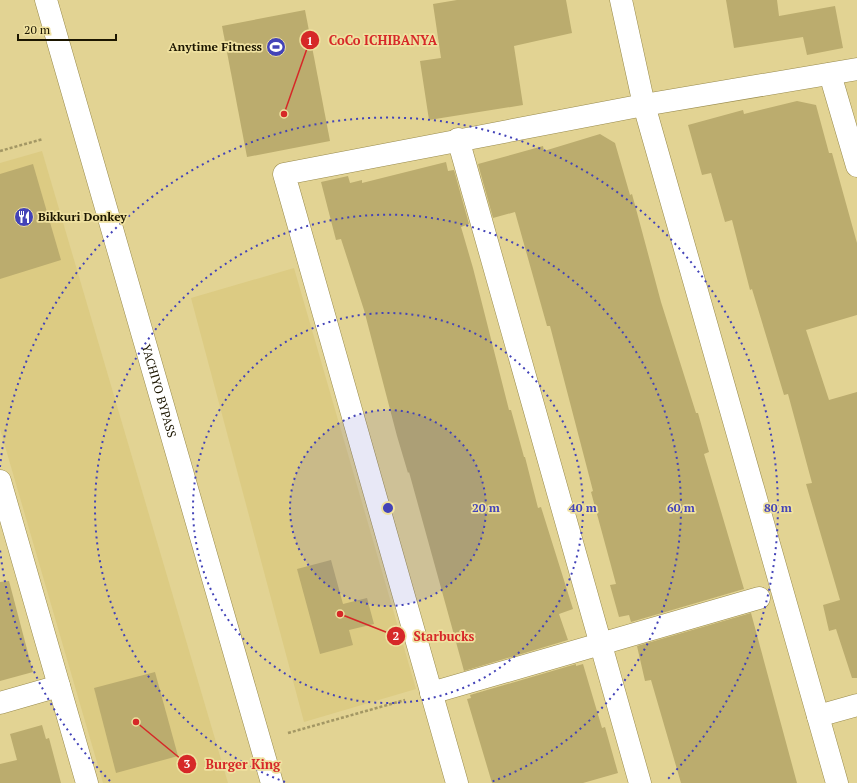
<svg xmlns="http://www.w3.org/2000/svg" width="857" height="783" font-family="'PT Serif',serif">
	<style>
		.built { fill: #dccb83 }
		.building { fill: #bbac6e }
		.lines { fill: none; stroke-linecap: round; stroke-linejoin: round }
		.street-casing { stroke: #988a4c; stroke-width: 23 }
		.secondary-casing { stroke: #988a4c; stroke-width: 23 }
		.highway-casing { stroke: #988a4c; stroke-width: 23 }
		.path { stroke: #a39764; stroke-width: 2.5; stroke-dasharray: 3 2; stroke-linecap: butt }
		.street { stroke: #fff; stroke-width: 22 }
		.secondary { stroke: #fff; stroke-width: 22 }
		.highway { stroke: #fff; stroke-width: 22 }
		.ring { fill: none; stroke: #4343b8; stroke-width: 2; stroke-dasharray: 2 4 }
		.labels { text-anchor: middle; stroke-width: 3.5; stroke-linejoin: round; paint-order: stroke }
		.poi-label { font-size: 12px; font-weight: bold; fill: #1c1600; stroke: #efe1a0; text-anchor: end }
		.street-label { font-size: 12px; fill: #1c1600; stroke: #efe1a0 }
		.centre { fill: #4343b8; stroke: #efe1a0; stroke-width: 2 }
		.ring-label { font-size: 12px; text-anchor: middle; font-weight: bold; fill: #4343b8; stroke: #efe1a0; stroke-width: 3.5; stroke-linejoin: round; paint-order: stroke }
		.leader { fill: none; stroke: #d62828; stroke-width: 1.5 }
		.callout-dot { fill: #d62828; stroke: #efe1a0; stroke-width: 1.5 }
		.mark-label { font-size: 12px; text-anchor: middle; font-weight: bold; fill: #fff }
		.callout-label { font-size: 13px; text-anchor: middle; font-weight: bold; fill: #d62828; stroke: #efe1a0; stroke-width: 3.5; stroke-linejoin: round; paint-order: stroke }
	</style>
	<rect width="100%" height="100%" fill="#e2d393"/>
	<g class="built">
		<polygon points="42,151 228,783 103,783 0,429 0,163"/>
		<polygon points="294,268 416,689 304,722 191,298"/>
	</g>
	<g class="building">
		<polygon points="457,0 566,0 572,33 514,46 523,105 429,120 420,61 441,58 433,4"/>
		<polygon points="726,0 777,0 779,16 835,6 843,48 807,55 803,37 734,48"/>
		<polygon points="305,10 330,141 247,157 222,26"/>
		<polygon points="797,101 816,105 829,153 832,153 857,243 857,315 806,330 829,400 857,392 857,678 852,678 836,629 829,631 823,605 840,600 806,484 812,483 788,394 784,395 752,289 750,290 732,220 725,222 711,173 702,175 688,125 743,110 744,114"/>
		<polygon points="600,134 615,143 630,195 632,194 661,302 696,413 698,413 709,452 704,454 744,589 631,622 629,615 619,617 610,585 616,584 591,492 593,491 550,326 547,326 515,212 493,218 478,164 543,146 544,151"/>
		<polygon points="446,162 448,171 454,170 469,224 461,227 473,268 509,410 511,410 524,457 525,457 538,508 541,507 573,609 559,614 568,640 464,671 409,472 408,473 397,436 364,310 341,239 336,240 321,182 348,176 350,183 362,180 362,183"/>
		<polygon points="33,164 61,260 0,279 0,174"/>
		<polygon points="331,560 343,604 367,598 374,624 349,630 353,645 320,654 297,569"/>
		<polygon points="9,581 33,672 0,681 0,582"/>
		<polygon points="751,613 797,783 681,783 651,680 645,681 637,646"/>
		<polygon points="576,664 576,666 583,664 602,728 605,727 618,773 583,783 492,783 467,699 471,698 470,695"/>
		<polygon points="155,672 178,756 116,773 94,688"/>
		<polygon points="42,725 46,739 49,738 61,783 0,783 0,764 17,760 10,734"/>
	</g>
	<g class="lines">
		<defs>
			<g id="street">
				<polyline points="830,74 857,166"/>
				<polyline points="458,139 640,783"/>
				<polyline points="0,481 87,783"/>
				<polyline points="431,693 759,598"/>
				<polyline points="0,703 59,686"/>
				<polyline points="818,716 857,705"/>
				<polyline points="457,783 284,174 644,105 857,69"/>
			</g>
			<polyline id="secondary" points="621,0 644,105 837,783"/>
			<g id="highway">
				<path id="s1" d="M46,0L272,783"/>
			</g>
		</defs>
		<use href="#street" class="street-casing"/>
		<use href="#secondary" class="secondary-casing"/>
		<use href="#highway" class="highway-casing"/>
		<g class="path">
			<polyline points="0,151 43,139"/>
			<polyline points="288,733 405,700"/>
		</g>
		<use href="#street" class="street"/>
		<use href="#secondary" class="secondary"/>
		<use href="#highway" class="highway"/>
	</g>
	<circle cx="388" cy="508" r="98" fill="#4343b8" fill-opacity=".12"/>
	<g class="ring">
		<circle cx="388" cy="508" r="98"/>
		<circle cx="388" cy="508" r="195"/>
		<path d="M285 782A293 293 0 1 1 491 782"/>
		<path d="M110 781A390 390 0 0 1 0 549M0 467A390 390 0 1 1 666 781"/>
	</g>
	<defs>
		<symbol id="stadium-disc" viewBox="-11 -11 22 22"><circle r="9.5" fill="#4343b8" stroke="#efe1a0"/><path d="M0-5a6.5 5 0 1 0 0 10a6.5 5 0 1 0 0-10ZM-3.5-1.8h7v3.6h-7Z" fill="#fff"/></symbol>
		<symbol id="restaurant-disc" viewBox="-11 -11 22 22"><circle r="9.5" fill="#4343b8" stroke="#efe1a0"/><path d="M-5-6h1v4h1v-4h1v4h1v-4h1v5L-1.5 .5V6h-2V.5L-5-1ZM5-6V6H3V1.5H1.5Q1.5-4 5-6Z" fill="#fff"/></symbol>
	</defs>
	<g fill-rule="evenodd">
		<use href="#stadium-disc" x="265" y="36" width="22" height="22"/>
		<use href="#restaurant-disc" x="13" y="206" width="22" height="22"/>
	</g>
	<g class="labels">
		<g class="poi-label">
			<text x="262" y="51">Anytime Fitness</text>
			<text x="38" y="221" text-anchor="start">Bikkuri Donkey</text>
		</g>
		<g class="street-label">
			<text dy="4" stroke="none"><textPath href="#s1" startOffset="407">YACHIYO BYPASS</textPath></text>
		</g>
	</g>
	<circle cx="388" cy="508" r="6" class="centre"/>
	<g class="ring-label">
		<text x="486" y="512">20 m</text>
		<text x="583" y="512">40 m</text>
		<text x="681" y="512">60 m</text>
		<text x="778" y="512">80 m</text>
	</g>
	<path class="leader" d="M284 114L310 40M340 614L396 636M136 722L187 764"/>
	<g class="callout-dot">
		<circle cx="284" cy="114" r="4"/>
		<circle cx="340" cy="614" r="4"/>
		<circle cx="136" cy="722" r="4"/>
		<circle cx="310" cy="40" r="10"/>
		<circle cx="396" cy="636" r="10"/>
		<circle cx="187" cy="764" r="10"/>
	</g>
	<g class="mark-label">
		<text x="310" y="45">1</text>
		<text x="396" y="640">2</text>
		<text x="187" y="768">3</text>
	</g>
	<g class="callout-label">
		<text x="383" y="45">CoCo ICHIBANYA</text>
		<text x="444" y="641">Starbucks</text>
		<text x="243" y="769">Burger King</text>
	</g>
	<path d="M18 34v6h98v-6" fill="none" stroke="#1c1600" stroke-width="2"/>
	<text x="24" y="34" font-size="12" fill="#1c1600" stroke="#efe1a0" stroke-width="3" paint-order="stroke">20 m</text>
</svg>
